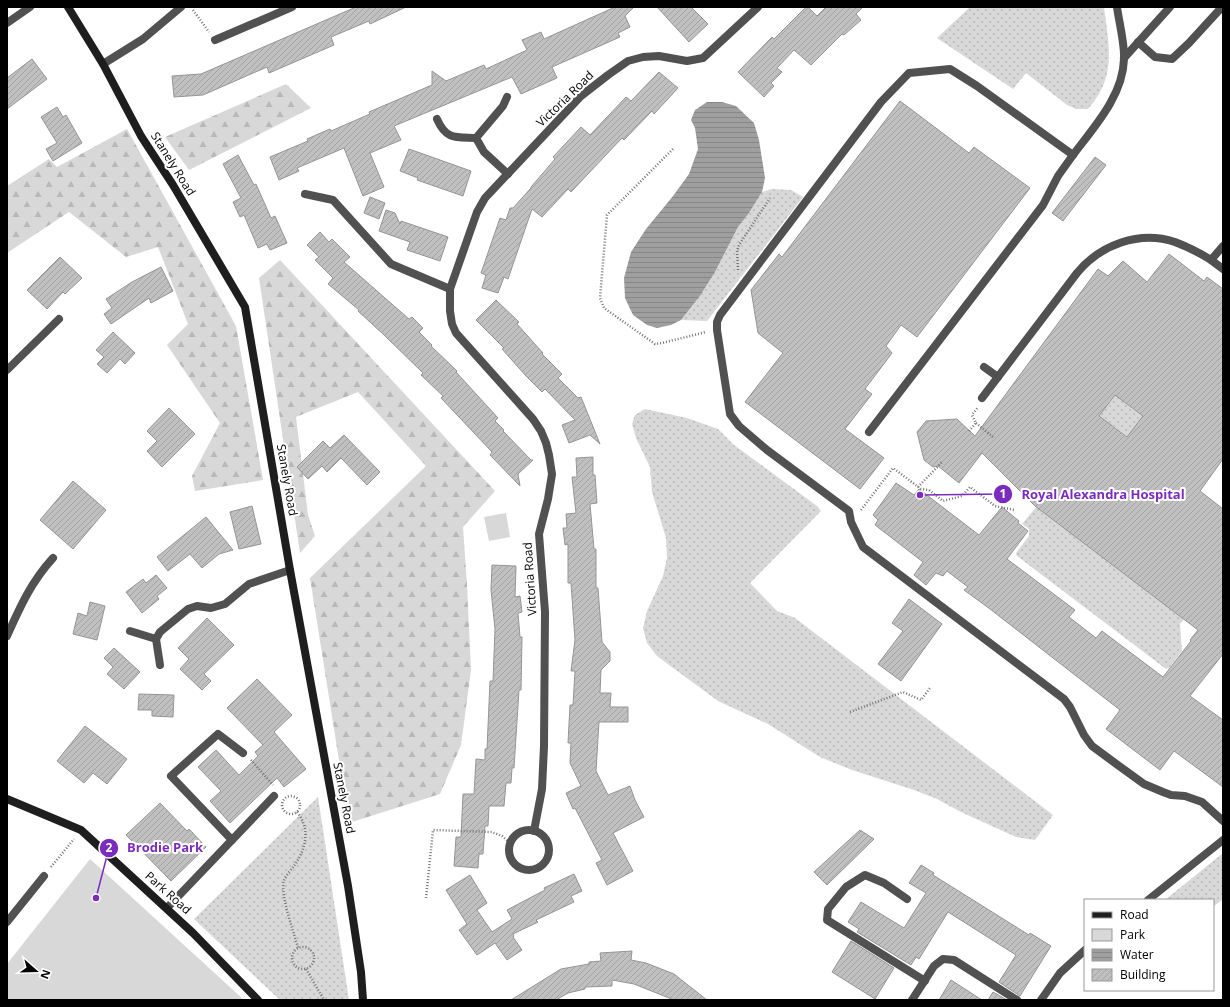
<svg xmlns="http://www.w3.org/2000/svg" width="1230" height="1007" font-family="'Open Sans',sans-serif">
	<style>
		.grass { fill: url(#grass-dots) }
		.forest { fill: url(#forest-firs) }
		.green { fill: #d8d8d8 }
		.water { fill: url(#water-rules) }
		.building { fill: url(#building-hatch); stroke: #959595; fill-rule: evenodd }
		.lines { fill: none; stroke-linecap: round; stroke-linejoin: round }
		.path { stroke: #737373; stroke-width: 2.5; stroke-dasharray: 1 2; stroke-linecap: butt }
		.lane { stroke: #515151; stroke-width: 8 }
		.street { stroke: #515151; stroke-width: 8 }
		.secondary { stroke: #1e1e1e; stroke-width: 8 }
		.labels { text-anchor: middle; stroke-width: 4; stroke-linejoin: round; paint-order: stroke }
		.street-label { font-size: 12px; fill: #000; stroke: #fff }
		.leader { fill: none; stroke: #7b2cbf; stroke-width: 1.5 }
		.callout-dot { fill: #7b2cbf; stroke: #fff; stroke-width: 1.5 }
		.mark-label { font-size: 12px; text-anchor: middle; font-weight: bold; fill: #fff }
		.callout-label { font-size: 13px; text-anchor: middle; font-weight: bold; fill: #7b2cbf; stroke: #fff; stroke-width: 4; stroke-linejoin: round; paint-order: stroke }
	</style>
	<defs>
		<pattern id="grass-dots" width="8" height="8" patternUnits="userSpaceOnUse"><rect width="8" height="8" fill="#d8d8d8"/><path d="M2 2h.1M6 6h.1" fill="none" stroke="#b8b8b8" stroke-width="1.8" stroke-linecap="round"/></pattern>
		<pattern id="forest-firs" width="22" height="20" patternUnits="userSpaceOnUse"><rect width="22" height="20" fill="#d8d8d8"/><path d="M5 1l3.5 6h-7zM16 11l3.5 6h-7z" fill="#b8b8b8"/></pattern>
		<pattern id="water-rules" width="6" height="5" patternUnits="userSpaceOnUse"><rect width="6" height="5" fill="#9f9f9f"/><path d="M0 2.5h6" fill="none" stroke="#878787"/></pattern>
		<pattern id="building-hatch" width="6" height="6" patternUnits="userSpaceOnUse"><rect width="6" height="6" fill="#c0c0c0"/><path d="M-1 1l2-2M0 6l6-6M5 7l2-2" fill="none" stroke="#a3a3a3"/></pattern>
	</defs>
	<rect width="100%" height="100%" fill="#fff"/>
	<g class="grass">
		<path d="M970,7H1104C1109,47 1117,76 1088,109H1076L1067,105L1026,73L1013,89L937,38Z"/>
		<polygon points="772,189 791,190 803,197 707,321 681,320 700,296 715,272 738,227 749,213 762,192"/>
		<polygon points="1125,382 1123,401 1134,410 1151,405 1138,445 1112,425 1076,473 1063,464"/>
		<polygon points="645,409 687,418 718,429 734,445 817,506 821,511 750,583 777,611 795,618 1053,815 1035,840 1016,837 961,812 937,799 914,790 852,770 820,757 768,724 718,701 657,656 647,643 643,628 647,611 663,576 667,558 666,538 652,492 650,467 636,438 632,424 635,415"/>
		<polygon points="1042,500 1202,595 1180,624 1182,651 1169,668 1166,669 1017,556 1016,553 1029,536 1029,529 1022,524"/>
		<polygon points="318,797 349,1000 280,1000 194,919"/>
		<polygon points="1223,853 1223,899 1213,907 1213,900 1165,900"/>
	</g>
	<g class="forest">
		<polygon points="286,84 311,108 189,170 165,137"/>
		<polygon points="127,129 236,326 263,480 195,491 192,476 220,423 167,345 188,324 158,247 126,257 69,212 7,253 7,186 49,159 57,167"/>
		<polygon points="280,260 495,491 463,527 467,585 471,670 461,745 440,794 349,823 310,578 426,466 358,392 296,417 308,515 315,536 300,553 259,278"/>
	</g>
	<g class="green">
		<polygon points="506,513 510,537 489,541 484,517"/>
		<polygon points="90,859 244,1000 7,1000 7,964"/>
	</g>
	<polygon class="water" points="707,102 722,102 736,106 754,123 759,140 765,178 762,192 749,213 738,227 715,272 700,296 681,320 671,325 657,328 647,325 633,315 625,298 624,278 631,252 646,229 673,196 689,174 698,149 695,128 691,120 695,110"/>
	<g class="building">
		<polygon points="356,7 406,7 370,24 369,21 331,37 334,45 269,73 267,67 203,95 174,97 172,76 201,74"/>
		<polygon points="615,7 634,7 625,16 630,27 618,33 620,37 552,67 557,78 521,94 512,77 394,126 401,140 370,153 384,187 363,196 344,148 297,168 299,171 279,180 270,157 308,141 307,139 330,129 331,131 370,114 369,112 432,85 432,71 446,81 484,65 486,69 527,50 522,40 541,32 544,39"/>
		<polygon points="657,7 691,7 708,24 689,42"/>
		<polygon points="806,7 808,7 817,16 826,7 863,7 856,14 861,20 844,35 842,34 811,65 794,50 777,68 782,72 771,83 774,86 764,97 738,72 772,37 774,39"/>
		<polygon points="32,59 47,79 7,109 7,78"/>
		<polygon points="659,72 678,88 654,114 652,111 624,140 622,138 571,192 568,189 542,217 532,209 508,279 504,277 498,293 482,288 486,275 481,273 500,218 506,220 510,208 513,208 531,188 531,187 555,159 553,157 581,127 590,135 626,97 631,101"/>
		<polygon points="900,101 969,153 974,147 1030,188 917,337 901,325 886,346 892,353 865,389 872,394 845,429 884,458 860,489 745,402 783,353 758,333 751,290 779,254 782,257"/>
		<polygon points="57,107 63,117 66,115 82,143 53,161 46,149 57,143 41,117"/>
		<polygon points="409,149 471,171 463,196 417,180 418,178 400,171"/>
		<polygon points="238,155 254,185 256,184 271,218 275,216 287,243 270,250 267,244 258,248 244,215 240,217 233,202 241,198 223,164"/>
		<polygon points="1095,157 1106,165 1063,221 1052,213"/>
		<polygon points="370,197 385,203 379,219 364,213"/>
		<polygon points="386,210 395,213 400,224 401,221 448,237 440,261 407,250 410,242 379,231"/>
		<polygon points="320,232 329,242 332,239 350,257 344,262 409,319 412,317 423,328 419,332 432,345 431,346 457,371 456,372 498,418 495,421 504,430 503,431 531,460 533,460 518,474 520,486 490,455 492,452 441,398 443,396 421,375 423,373 384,335 358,311 359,310 328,284 333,278 315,260 319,257 307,245"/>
		<path d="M1169,254L1204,281L1207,277L1223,289V459L1200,491L1223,509V654L1190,696L1223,720V787L1174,751L1160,770L1106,729L1120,710L990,609L964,590L968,587L947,571L943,576L936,573L926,585L914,575L923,562L875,525L878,520L873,515L896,483L914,495L919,489L979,535L1002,507L1019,521L1018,523L1028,531L1007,559L1075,610L1069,617L1096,638L1102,631L1163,677L1191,641L1190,640L1198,630L1035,506L982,453L959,483L938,466L933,467L924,460L917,432L926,421L957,419L975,436L1098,269L1108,276L1123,261L1147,282ZM1115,395L1143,416L1127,437L1099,416Z"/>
		<polygon points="60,257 82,278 65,294 63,292 47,309 27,290"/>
		<polygon points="161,267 173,291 151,303 149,298 111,324 104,314 112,308 106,299 132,282"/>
		<polygon points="496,300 519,322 517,324 543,353 542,354 562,374 558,378 578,398 581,397 600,444 590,435 569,443 562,425 575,420 545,389 542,392 526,376 502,349 504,348 476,320"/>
		<polygon points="113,332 135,353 125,364 120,359 107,373 97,364 104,357 96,350"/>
		<polygon points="169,408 195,434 162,467 147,451 157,441 147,431"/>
		<polygon points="344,435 380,472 367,485 341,458 327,472 322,466 308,479 297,467 323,441 330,448"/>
		<polygon points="593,457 593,475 595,475 597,503 590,504 594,549 596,549 596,588 598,588 602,642 610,652 610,661 601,670 600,693 611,693 610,707 628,707 628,722 599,722 596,771 608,795 630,786 635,800 644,817 613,833 633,871 607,885 596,863 602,860 575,808 573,809 566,793 581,786 570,763 571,743 568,743 570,705 573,705 575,671 571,671 575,640 571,583 568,583 568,544 565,545 563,528 567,528 566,514 576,513 572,477 577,477 576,458"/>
		<polygon points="73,481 106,510 73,549 40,520"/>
		<polygon points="252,506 261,544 239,549 230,512"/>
		<polygon points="206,517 233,550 219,554 202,568 190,554 168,571 157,557"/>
		<polygon points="492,565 516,566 515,597 520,596 522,612 518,613 520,637 522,637 521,690 519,690 514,768 512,768 511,783 506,783 504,806 489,806 488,826 485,826 483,854 479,854 478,868 454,866 456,837 461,837 463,794 474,794 476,759 485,760 485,749 487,749 490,681 493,681 495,629 491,590"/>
		<polygon points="156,575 167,588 157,596 159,599 142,613 126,592 143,579 146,583"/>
		<polygon points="909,599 942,624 901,681 878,664 903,631 892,623"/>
		<polygon points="90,602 105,606 97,640 73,634 78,613 87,616"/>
		<polygon points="207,618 234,645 204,674 211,681 202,690 180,669 189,659 178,648"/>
		<polygon points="114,648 140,672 124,689 107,674 113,667 104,658"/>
		<polygon points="257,679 292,715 274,732 306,769 284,787 277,778 230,823 210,801 221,791 198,767 216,750 239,775 258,756 255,752 263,745 227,708"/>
		<polygon points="139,694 174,695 173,717 152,716 152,710 138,710"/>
		<polygon points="85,726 127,759 107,784 93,773 84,783 57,761"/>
		<polygon points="160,803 187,831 189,829 206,847 171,881 126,835"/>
		<polygon points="860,830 874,839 827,885 814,872"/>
		<polygon points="921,865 934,873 933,875 1029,935 1030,933 1051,946 1020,996 999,982 1016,955 948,912 919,959 916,957 911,965 857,932 859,929 848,922 861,902 904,928 926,893 909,883"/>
		<polygon points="574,874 582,891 571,896 574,902 536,920 538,922 513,934 514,936 513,937 522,950 507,960 495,943 477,955 459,930 467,924 446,890 470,875 487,903 477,910 492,932 512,919 507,910 545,890 544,888"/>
		<polygon points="851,941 894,968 875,999 832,972"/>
		<polygon points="632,951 631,960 646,963 674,974 707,1000 674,1000 634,984 612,980 612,986 585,987 585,989 568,993 556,1000 511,1000 561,969 589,964 589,962 601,961 600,953"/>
		<polygon points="951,980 982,1000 939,1000"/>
		<polygon points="993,992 1007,1000 988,1000"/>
	</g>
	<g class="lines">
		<g class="path">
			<polyline points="193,10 209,32"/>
			<polyline points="673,149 607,215 600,298 604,308 655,344 662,343 706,332"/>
			<polyline points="738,270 737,251 739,245 770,198"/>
			<polyline points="976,423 993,437"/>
			<polyline points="969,431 976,423 972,415 978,407"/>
			<polyline points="918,487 942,462"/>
			<polyline points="861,510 893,468 921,489 929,490 943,501 962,496 970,487 995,506 1014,510"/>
			<polyline points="850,712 903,692 921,700 930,688"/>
			<polyline points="251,760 273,785"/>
			<circle cx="291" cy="805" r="9"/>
			<path d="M297,812C311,829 306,849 294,866C291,870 285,876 284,881C280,896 294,932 298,948"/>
			<polyline points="51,867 74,839"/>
			<polyline points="426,898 433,830 492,832 502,836 510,843"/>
			<circle cx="303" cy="958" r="11"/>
			<polyline points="306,969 324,1000"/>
		</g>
		<g class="lane">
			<path d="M1117,7C1119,22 1125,45 1124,59C1123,96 1094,127 1073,155L977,86L950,69L909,73L881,102L720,315L717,322V330L730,414L739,426L767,450L849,511L851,522L863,547L1064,699L1070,707L1084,735L1092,746L1115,763L1144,784L1163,792L1171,795L1185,796L1202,802L1223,821"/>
			<polyline points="1138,42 1155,57 1172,59 1189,43 1222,7"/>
			<polyline points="1124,58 1170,7"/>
			<path d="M437,119C446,140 456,137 476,138L503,106L507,97"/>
			<polyline points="476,138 484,152 508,174"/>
			<polyline points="1223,246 1211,260 1223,269"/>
			<polyline points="984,367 998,377"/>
			<path d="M982,398L1077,273C1100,245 1139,230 1175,242C1188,247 1200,253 1211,260"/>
			<polyline points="869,432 1043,205 1058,176 1073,155"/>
			<path d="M7,636C20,607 31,582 53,558"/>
			<polyline points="907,899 884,883 865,875 846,887 828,909 827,920 925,981"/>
			<polyline points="1148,900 1223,840"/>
			<polyline points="7,922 44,876"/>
			<polyline points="912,1000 934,966 943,959 954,960 1017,1000"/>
			<polyline points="1041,1000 1060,973 1085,950"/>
		</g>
		<g class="street">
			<polyline points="7,23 30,7"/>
			<polyline points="215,40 292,7"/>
			<polyline points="103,64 143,39 181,7"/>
			<polyline points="305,194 333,200 391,264 450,289"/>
			<polyline points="7,370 59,319"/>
			<polyline points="130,631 156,639 160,665"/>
			<polyline points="156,639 160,632 188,609 197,606 211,608 225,604 249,584 290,570"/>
			<circle cx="529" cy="850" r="20"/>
			<polyline points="534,831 542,789 544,746 545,612 539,534 548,499 552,474 549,455 546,443 541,431 533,419 456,333 452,324 450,311 450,289 477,212 485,198 581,96 608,75 628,61 643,57 659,56 687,61 703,58 758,7"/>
			<polyline points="232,840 171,776 218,734 243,753"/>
			<polyline points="167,908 274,796"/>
		</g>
		<g class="secondary">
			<polyline points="68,7 103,64 141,136 173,185 245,307 290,570 348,886 361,972 363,1000"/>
			<polyline points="7,799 81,830 193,933 258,1000"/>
		</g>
	</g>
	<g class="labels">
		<g class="street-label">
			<text transform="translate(565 99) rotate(-44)" y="4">Victoria Road</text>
			<text transform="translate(173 164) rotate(58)" y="4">Stanely Road</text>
			<text transform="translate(287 480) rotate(80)" y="4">Stanely Road</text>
			<text transform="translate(530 579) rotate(-94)" y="4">Victoria Road</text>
			<text transform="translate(344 798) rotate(79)" y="4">Stanely Road</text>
			<text transform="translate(168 893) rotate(42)" y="4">Park Road</text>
		</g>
	</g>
	<path class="leader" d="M920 495L1003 494M96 898L109 848"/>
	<g class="callout-dot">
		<circle cx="920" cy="495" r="4"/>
		<circle cx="96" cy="898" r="4"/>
		<circle cx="1003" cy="494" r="10"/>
		<circle cx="109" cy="848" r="10"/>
	</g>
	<g class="mark-label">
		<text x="1003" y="498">1</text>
		<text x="109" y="852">2</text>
	</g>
	<g class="callout-label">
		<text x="1103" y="499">Royal Alexandra Hospital</text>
		<text x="165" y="852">Brodie Park</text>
	</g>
	<rect width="1230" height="1007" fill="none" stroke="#000000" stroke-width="16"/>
	<rect x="1084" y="899" width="130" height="92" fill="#ffffff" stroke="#999999"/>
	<rect x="1092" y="912" width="20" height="6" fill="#1e1e1e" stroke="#999999"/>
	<text x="1120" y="919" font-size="12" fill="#000000">Road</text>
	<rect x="1092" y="929" width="20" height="12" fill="#d8d8d8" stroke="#999999"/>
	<text x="1120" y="939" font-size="12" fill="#000000">Park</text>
	<rect x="1092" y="949" width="20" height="12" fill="url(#water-rules)" stroke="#999999"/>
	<text x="1120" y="959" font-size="12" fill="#000000">Water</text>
	<rect x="1092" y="969" width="20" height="12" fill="url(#building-hatch)" stroke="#999999"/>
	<text x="1120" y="979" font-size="12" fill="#000000">Building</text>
	<g transform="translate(36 971) rotate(110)" stroke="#ffffff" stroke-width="3" paint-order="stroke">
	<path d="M0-3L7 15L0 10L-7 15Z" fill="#000000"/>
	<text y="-6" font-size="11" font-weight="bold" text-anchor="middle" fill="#000000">N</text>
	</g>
</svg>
